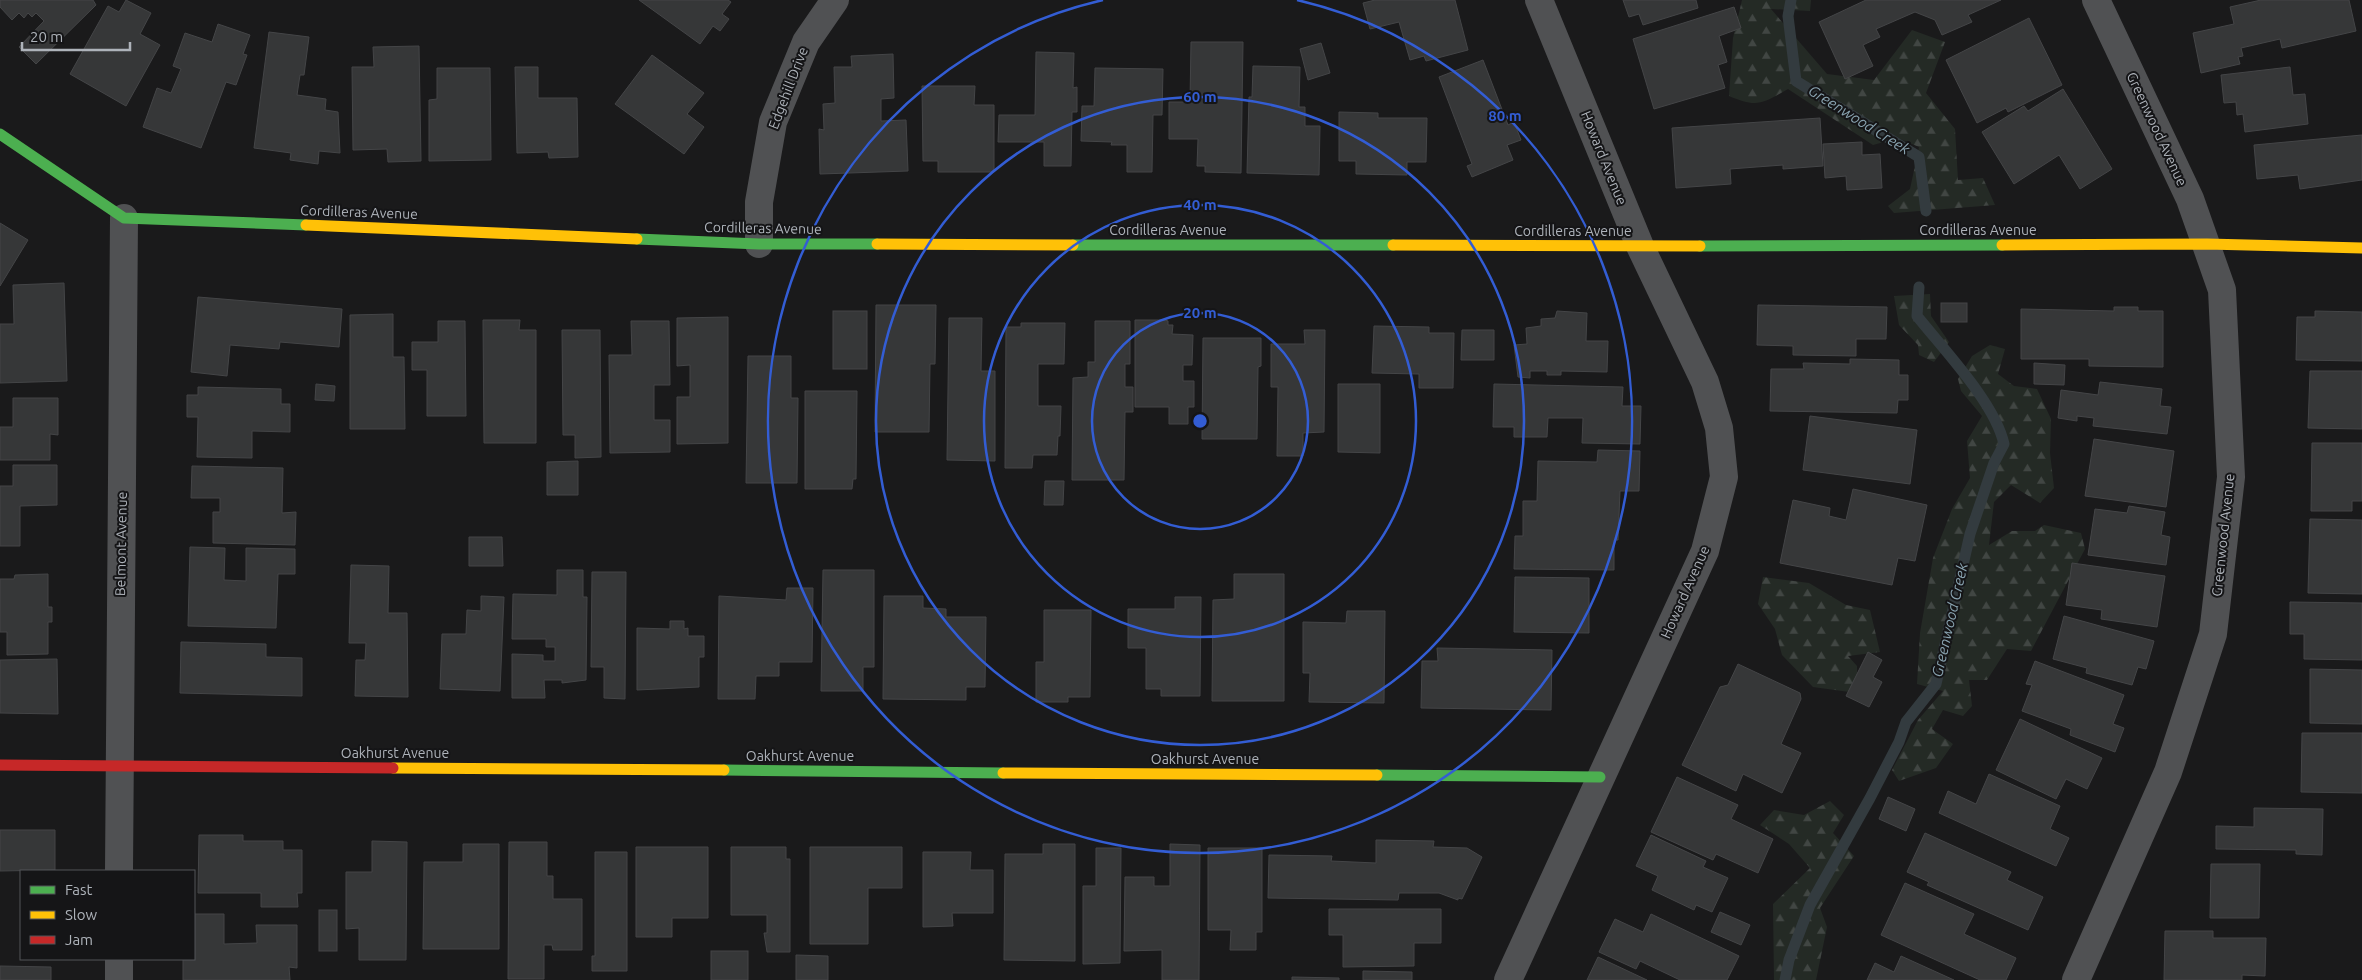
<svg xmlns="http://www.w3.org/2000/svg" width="2362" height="980" font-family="Ubuntu,sans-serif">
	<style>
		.forest { fill: url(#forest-firs) }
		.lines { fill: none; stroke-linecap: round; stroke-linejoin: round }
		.stream { stroke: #333b3f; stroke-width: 11 }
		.building { fill: #363738; stroke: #444547 }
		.street { stroke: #505153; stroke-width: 28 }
		.fast { stroke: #4caf50; stroke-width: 11 }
		.slow { stroke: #ffc107; stroke-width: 11 }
		.jam { stroke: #c62828; stroke-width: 11 }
		.ring { fill: none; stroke: #335dd4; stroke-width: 2.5 }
		.labels { text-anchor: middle; stroke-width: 4; stroke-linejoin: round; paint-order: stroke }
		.street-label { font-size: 14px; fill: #aeb3ba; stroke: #151517 }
		.water-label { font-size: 15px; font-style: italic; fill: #89a3b0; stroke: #151517 }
		.centre { fill: #335dd4; stroke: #151517; stroke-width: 2.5 }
		.ring-label { font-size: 15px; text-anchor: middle; font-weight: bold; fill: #335dd4; stroke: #151517; stroke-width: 4; stroke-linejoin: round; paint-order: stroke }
	</style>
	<defs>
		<pattern id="forest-firs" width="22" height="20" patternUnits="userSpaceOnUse" patternTransform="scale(1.25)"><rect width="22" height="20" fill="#242a25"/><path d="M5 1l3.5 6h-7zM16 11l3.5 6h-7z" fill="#414643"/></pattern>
	</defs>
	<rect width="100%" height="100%" fill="#1a1a1b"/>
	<g class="forest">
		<path d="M1742,0H1811L1810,11L1771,9L1827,74L1874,80L1912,30L1945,42L1926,93L1955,129L1958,180L1983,178L1995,205L1894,213L1888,206L1910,189L1919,147L1898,138L1873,145L1788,89C1762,104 1757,108 1729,96L1733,38Z"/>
		<polygon points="1930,294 1931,316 1949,342 1934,362 1919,355 1918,345 1899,325 1894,296"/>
		<polygon points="1990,345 2005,349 1998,374 2014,386 2037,389 2051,419 2050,453 2054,488 2040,503 2011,485 1994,502 1989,545 2012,531 2035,531 2044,525 2081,533 2085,549 2031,651 2007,649 1987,680 1969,680 1972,706 1963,716 1943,710 1932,729 1953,744 1936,768 1899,781 1892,770 1918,720 1943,691 1917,684 1920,633 1933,558 1952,509 1970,478 1967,441 1982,416 1961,391 1958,379 1972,356"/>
		<polygon points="1763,577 1809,583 1846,605 1870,610 1880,652 1848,656 1857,666 1857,693 1813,687 1782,655 1775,629 1758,604"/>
		<polygon points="1830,801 1844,815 1833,833 1854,856 1820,908 1827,927 1816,980 1774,980 1773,904 1810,868 1789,844 1760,825 1774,810 1804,815"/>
	</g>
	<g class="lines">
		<g class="stream">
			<polyline points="1791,0 1788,16 1796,81 1919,157 1926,211"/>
			<path d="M1785,980L1789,960L1810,905L1870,798L1899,742L1906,722L1936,684L1970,534L1994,463L2004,444C1995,403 1944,350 1917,316L1919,287"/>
		</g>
	</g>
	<g class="building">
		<polygon points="0,0 93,0 96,5 36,64 19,47 44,21 36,13 32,17 28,13 24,18 19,13 12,20 0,7"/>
		<polygon points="126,0 151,13 140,34 160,45 126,106 70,74 108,6 119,12"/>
		<polygon points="639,0 728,0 731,2 722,14 729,19 720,31 713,26 700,44"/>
		<polygon points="1375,0 1455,0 1468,50 1426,61 1424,56 1410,60 1399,22 1370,29 1363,3"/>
		<polygon points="1623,0 1696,0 1698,8 1643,25 1639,14 1629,17"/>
		<polygon points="1866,0 2001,0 1968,15 1972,22 1942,35 1935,20 1915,12 1876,29 1880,37 1863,45 1873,66 1845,79 1819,22"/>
		<polygon points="2261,0 2349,0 2356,31 2282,48 2280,39 2241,48 2243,56 2238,57 2240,64 2201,73 2193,33 2234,24 2230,7"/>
		<polygon points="1734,7 1741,28 1719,36 1727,62 1718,65 1725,88 1654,109 1633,39"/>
		<polygon points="2029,18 2062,85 2008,112 2006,108 1977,123 1946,60"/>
		<polygon points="218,24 250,35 243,54 247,55 236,85 226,82 201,148 143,127 157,88 171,93 181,69 173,66 185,33 212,42"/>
		<polygon points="269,32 309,37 304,75 300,75 297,95 326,99 325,110 338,112 340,153 319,151 318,164 290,160 291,153 254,148"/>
		<polygon points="1191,42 1243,42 1241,173 1205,172 1205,166 1197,166 1198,139 1169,139 1169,102 1190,102"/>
		<polygon points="1321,43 1330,73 1308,80 1300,49"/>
		<polygon points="419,46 421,161 388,162 387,149 353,150 352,67 374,67 373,47"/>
		<polygon points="1036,52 1074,53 1073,88 1077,87 1077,112 1072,112 1071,166 1044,166 1044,142 998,142 999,115 1035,115"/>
		<polygon points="893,54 894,98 881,99 881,121 906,120 908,171 820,174 819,129 824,130 823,104 835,103 834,67 852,67 851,56"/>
		<polygon points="652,55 704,93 687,114 704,127 684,154 615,104"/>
		<polygon points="1483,60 1508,125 1514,122 1521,140 1507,145 1513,160 1472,177 1467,166 1472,164 1439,77"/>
		<polygon points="1253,66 1300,67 1299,107 1305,107 1305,126 1320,126 1319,175 1247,173 1249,97 1252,97"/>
		<polygon points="515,67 538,67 538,98 577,98 578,157 549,158 548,152 517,153"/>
		<polygon points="2290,67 2293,95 2305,94 2308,124 2245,132 2243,114 2237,115 2236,102 2224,103 2221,75"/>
		<polygon points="437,68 490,68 491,160 429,161 429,100 437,99"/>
		<polygon points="1095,68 1163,69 1162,115 1153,115 1152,172 1127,172 1127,145 1111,145 1112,142 1081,141 1082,106 1094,106"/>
		<polygon points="922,86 975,86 974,105 994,105 994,172 938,172 938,161 923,161"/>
		<polygon points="2063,89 2112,169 2080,189 2059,155 2014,184 1982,132 2024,106 2028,111"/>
		<polygon points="1339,112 1378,113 1378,118 1427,118 1426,162 1407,162 1407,175 1356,174 1356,161 1339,161"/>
		<polygon points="1820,118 1823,166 1783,169 1783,165 1730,169 1731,184 1676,188 1672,128"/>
		<polygon points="2362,135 2362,180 2300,189 2298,175 2257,179 2254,145"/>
		<polygon points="1862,142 1862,155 1880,154 1882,188 1847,190 1846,176 1825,178 1823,144"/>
		<polygon points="0,223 28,240 0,286"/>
		<polygon points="64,283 67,381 0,383 0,324 14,324 13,285"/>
		<polygon points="198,297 342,309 339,347 280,342 279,349 230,345 227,376 191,372"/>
		<rect x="1941" y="303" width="26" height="19"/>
		<polygon points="876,305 936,305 935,364 930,364 929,432 875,432"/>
		<polygon points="1758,305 1887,307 1886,339 1856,339 1856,356 1793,355 1793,346 1757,345"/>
		<polygon points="2114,307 2138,307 2138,311 2163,311 2163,367 2089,366 2089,359 2021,359 2021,309 2114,311"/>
		<rect x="833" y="311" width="34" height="58"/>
		<polygon points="1557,311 1587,313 1586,341 1608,341 1607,372 1561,371 1561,375 1547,375 1547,371 1530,371 1530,378 1518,377 1514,345 1527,344 1526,328 1541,326 1541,319 1555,318"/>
		<polygon points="2315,311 2362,312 2362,361 2296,360 2297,317 2315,317"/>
		<polygon points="393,314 393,357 404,357 405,429 350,429 350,315"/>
		<polygon points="728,317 728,443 677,444 677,397 690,397 690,365 677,366 677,318"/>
		<polygon points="949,318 982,318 981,371 995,371 995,461 947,460"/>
		<polygon points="483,320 520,320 519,330 536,330 536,443 484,443"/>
		<polygon points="1135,320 1165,320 1168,321 1168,325 1173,325 1172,334 1193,335 1192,365 1183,365 1183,381 1194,381 1194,407 1188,407 1188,424 1169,424 1169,407 1135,407"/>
		<polygon points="438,321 465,321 466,416 427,416 427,370 412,370 412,342 438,342"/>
		<polygon points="631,321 669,321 670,385 654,385 654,420 670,420 670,452 610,453 609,355 632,355"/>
		<polygon points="1095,321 1130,321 1130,364 1125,364 1125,387 1133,387 1133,412 1125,412 1124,480 1072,480 1073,378 1088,377 1088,362 1095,362"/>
		<polygon points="1021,323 1065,323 1064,364 1038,364 1038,406 1061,406 1060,436 1058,436 1057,455 1033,455 1032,468 1005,468 1006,327 1021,327"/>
		<polygon points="1374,326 1429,327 1429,333 1454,333 1453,388 1419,388 1419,374 1372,373"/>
		<polygon points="562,330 600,330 601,457 575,458 575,435 563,435"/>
		<polygon points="1304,330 1325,330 1324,432 1303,433 1303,456 1277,456 1278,387 1271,387 1271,344 1305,344"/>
		<polygon points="1462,330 1494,330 1494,360 1461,360"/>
		<polygon points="1203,338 1261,338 1261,366 1258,367 1257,439 1202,439"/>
		<polygon points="748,356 791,356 791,398 798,398 797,483 746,483"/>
		<polygon points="1850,359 1899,360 1899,375 1908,375 1908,400 1898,400 1897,413 1770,411 1771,369 1804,369 1803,363 1850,364"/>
		<polygon points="2034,363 2065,365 2064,385 2034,384"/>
		<polygon points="2310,371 2362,371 2362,429 2308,428"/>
		<polygon points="2100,382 2162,389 2160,406 2171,407 2167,434 2093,426 2094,418 2077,416 2077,421 2058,418 2061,390 2098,395"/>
		<polygon points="316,384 335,386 334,401 315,400"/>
		<polygon points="1338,384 1380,384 1380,453 1338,452"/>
		<polygon points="1494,384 1623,387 1622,406 1641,406 1640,444 1582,443 1583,418 1548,418 1547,437 1514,437 1514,427 1493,427"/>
		<polygon points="198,387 281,389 281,404 290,404 290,432 252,431 252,458 197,457 198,417 187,417 187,395 198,395"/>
		<polygon points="805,391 857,391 856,479 853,479 852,489 805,489"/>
		<polygon points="13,398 58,398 58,435 50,434 50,460 0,460 0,427 13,427"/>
		<polygon points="1810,416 1917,430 1910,484 1803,470"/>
		<polygon points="2094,439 2174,451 2166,507 2085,496"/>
		<polygon points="2312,443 2362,443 2362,501 2352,501 2352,511 2311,511"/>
		<polygon points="1598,450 1640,451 1639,491 1620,491 1618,540 1614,540 1614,570 1514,569 1515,536 1523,536 1523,501 1537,501 1538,461 1597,462"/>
		<polygon points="578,461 578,495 547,495 547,462"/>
		<polygon points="13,465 57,465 57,505 20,506 20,546 0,546 0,486 13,486"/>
		<polygon points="192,466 283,468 282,513 296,512 295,545 213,543 213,512 220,512 220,498 191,498"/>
		<polygon points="1045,481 1064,481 1063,505 1044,505"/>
		<polygon points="1853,489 1927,505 1915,561 1898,558 1892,585 1780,563 1793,500 1830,508 1829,516 1846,520"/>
		<polygon points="2129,506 2165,512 2161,535 2170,537 2166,565 2088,555 2095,509 2127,513"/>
		<polygon points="2310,519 2362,520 2362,594 2308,593"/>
		<polygon points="469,537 502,537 503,566 469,566"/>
		<polygon points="190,547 225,548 224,580 246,581 246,548 295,549 295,574 278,574 276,628 188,626"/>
		<polygon points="2072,563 2165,576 2157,627 2101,619 2102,610 2066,605"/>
		<polygon points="351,565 389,566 388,613 407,613 408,697 355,696 356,660 365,660 366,643 349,643"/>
		<polygon points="557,570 583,570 583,597 587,597 586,680 562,683 562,680 544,680 545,698 512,698 512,654 543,655 543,661 555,661 555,647 546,647 546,639 512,639 513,594 557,595"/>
		<polygon points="823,570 874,570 874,667 863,667 863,691 821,691"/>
		<polygon points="592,572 626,572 625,699 604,698 604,667 591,667"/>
		<polygon points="48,574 48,607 52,607 52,622 48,622 48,654 7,655 7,632 0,632 0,579 14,579 15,575"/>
		<polygon points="1234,574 1284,574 1284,701 1212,701 1213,600 1234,599"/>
		<polygon points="1515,577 1589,578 1589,633 1514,632"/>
		<polygon points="787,588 813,588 812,662 779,662 779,676 756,676 755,699 718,699 719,596 786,600"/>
		<polygon points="481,596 504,597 500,691 440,689 442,634 466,634 467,610 481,611"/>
		<polygon points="884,596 923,596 923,608 946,609 946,617 986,617 985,687 966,687 966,700 883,699"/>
		<polygon points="1175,597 1201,597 1200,696 1161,696 1161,689 1146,689 1146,648 1128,648 1128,609 1175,609"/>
		<polygon points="2290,602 2362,603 2362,660 2304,659 2304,634 2290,634"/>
		<polygon points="1044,610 1091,610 1090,697 1068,697 1068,702 1036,702 1036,662 1044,662"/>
		<polygon points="1347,611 1385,611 1384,703 1309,702 1310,673 1303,673 1303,622 1346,623"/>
		<polygon points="2064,616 2154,641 2146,669 2138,667 2132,685 2086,673 2087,668 2053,659"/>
		<polygon points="670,621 684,621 684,629 688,628 688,636 704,636 704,657 699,657 699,687 637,690 637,628 670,629"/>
		<polygon points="181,642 266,644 266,657 302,658 302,696 180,693"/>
		<polygon points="1437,648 1552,650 1551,710 1421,708 1422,661 1438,661"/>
		<polygon points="1868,652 1882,660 1873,677 1882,682 1869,707 1846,696"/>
		<polygon points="57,659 58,714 0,713 0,660"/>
		<polygon points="2035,661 2124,695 2113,724 2124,728 2115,752 2070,735 2071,729 2022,711 2032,685 2026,684"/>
		<polygon points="1738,664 1800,693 1801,699 1781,744 1801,753 1782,793 1743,774 1736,791 1682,765 1720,687 1728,685"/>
		<polygon points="2310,669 2362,670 2362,724 2310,723"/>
		<polygon points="2020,719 2102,758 2087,789 2066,779 2056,799 1996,770"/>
		<polygon points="2302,733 2362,733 2362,793 2301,792"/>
		<polygon points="1989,774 2060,806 2050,829 2069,838 2056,866 1939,813 1948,791 1976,804"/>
		<polygon points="1677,777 1738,805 1731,819 1773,839 1758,873 1716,854 1713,860 1651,832"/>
		<polygon points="1888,797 1915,809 1906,831 1879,819"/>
		<polygon points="2254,808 2323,809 2322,855 2296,854 2296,850 2216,849 2216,826 2254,827"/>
		<polygon points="0,830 55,830 55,870 0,871"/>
		<polygon points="1925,833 2011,872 2007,880 2043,897 2028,930 1927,885 1929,882 1907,872"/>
		<polygon points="199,835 243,835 243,841 283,841 283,850 302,850 302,893 297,893 298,907 261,907 261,893 198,893"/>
		<polygon points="1651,835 1706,861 1703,867 1728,878 1712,912 1696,905 1694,910 1652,890 1658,876 1636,866"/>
		<polygon points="1376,840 1434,841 1433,847 1467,848 1482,857 1462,899 1458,898 1458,900 1439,893 1399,893 1398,900 1268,898 1269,855 1332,856 1331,861 1376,863"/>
		<polygon points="372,841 407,842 406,960 359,960 359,928 346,929 346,872 372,872"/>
		<polygon points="509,842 547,842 547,876 553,876 553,899 582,899 582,950 553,950 552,945 544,945 544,979 508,979"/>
		<polygon points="463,844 499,844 499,949 423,949 424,862 463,862"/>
		<polygon points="1043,844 1075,844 1075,961 1004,960 1005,854 1043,854"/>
		<polygon points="1170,844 1200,845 1199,980 1162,980 1162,950 1124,951 1125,877 1154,877 1154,886 1170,886"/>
		<polygon points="636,847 708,847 708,918 672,918 672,937 636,937"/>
		<polygon points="731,847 786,847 786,859 790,859 790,952 767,952 764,933 767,933 767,915 731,915"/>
		<polygon points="810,847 902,847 902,888 868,888 868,944 810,944"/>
		<polygon points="1096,848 1121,848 1120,963 1083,964 1083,886 1096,886"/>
		<polygon points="1208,848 1262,848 1262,932 1256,932 1256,950 1230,950 1231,930 1208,930"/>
		<polygon points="595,852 627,852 627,971 592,971 592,956 595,956"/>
		<polygon points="923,852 971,852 970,870 993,870 993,913 952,913 953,926 923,927"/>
		<polygon points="2211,864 2260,864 2259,918 2210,918"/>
		<polygon points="1905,883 1974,914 1964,934 2016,958 2006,980 1980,980 1881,935"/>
		<polygon points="1329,909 1441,909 1441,943 1414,943 1414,966 1343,967 1343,935 1329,935"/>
		<rect x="319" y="910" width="18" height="41"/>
		<polygon points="1720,912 1750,925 1741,945 1711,932"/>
		<polygon points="194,914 224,914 224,944 257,943 256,925 297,925 297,968 289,967 290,980 183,980 183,959 194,959"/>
		<polygon points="1651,914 1739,956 1727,980 1680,980 1640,961 1636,969 1599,952 1615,919 1643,932"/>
		<polygon points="2165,931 2213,931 2213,938 2266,938 2265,976 2242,975 2242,980 2164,980"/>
		<rect x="711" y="951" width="37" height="29"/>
		<polygon points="796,955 828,956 828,980 796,980"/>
		<polygon points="1901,956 1954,980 1867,980 1875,963 1894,972"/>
		<polygon points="1598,957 1647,980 1587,980"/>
		<polygon points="0,966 51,967 51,980 0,980"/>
		<polygon points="1363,971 1412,972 1412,980 1363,980"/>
		<polygon points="1292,977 1339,978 1339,980 1292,980"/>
	</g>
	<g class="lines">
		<g class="street">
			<polyline points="759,244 759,202 773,122 806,42 835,0"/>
			<polyline points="119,871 124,218"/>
			<polyline points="119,959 119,980"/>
			<polyline points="1508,980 1705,551 1724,477 1719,428 1705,382 1640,246 1539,0"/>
			<polyline points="2076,980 2168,772 2213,634 2231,477 2222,290 2190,199 2096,0"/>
		</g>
		<g class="fast">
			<polyline points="0,134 124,218 306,225"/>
			<polyline points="637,239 759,244 877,244"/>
			<polyline points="1073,245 1393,245"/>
			<polyline points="1700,246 2002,245"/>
			<polyline points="724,770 1003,773"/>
			<polyline points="1377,775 1600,777"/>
		</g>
		<g class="slow">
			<polyline points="306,225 637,239"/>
			<polyline points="877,244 1073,245"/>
			<polyline points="1393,245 1700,246"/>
			<polyline points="2002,245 2207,244 2362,248"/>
			<polyline points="393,768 724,770"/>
			<polyline points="1003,773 1377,775"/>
		</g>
		<polyline class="jam" points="0,765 393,768"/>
	</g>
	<g class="ring">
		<circle cx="1200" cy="421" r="108"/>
		<circle cx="1200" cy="421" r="216"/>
		<circle cx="1200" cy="421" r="324"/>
		<path d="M1297 0A432 432 0 1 1 1103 0"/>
	</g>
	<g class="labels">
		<g class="street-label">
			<text transform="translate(788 88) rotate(-69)" y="5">Edgehill Drive</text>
			<text transform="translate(2157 129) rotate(65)" y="5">Greenwood Avenue</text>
			<text transform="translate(1604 158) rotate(68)" y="5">Howard Avenue</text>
			<text transform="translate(359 212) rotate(2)" y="5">Cordilleras Avenue</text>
			<text transform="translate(763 228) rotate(1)" y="5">Cordilleras Avenue</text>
			<text x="1168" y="235">Cordilleras Avenue</text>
			<text x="1978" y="235">Cordilleras Avenue</text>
			<text x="1573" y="236">Cordilleras Avenue</text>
			<text transform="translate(2223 535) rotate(-84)" y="5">Greenwood Avenue</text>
			<text transform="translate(121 544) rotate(-89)" y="5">Belmont Avenue</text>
			<text transform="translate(1685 592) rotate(-66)" y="5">Howard Avenue</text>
			<text x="395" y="758">Oakhurst Avenue</text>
			<text x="800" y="761">Oakhurst Avenue</text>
			<text x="1205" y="764">Oakhurst Avenue</text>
		</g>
		<g class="water-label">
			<text transform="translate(1859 120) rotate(32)" y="5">Greenwood Creek</text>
			<text transform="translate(1950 620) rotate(-77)" y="5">Greenwood Creek</text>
		</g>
	</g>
	<circle cx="1200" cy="421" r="8" class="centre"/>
	<g class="ring-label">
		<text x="1200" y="102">60 m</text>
		<text x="1505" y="121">80 m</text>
		<text x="1200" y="210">40 m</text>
		<text x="1200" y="318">20 m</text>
	</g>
	<rect x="20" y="870" width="175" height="90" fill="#151517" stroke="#525458"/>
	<rect x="30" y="886" width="25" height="8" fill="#4caf50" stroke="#525458"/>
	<text x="65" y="895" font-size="15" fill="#aeb3ba">Fast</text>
	<rect x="30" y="911" width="25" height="8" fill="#ffc107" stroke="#525458"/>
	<text x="65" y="920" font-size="15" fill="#aeb3ba">Slow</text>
	<rect x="30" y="936" width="25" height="8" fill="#c62828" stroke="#525458"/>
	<text x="65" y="945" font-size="15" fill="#aeb3ba">Jam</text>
	<path d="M22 42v8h108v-8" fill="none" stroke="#aeb3ba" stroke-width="2.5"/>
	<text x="30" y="42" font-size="15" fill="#aeb3ba" stroke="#151517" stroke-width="4" paint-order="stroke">20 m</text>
</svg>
